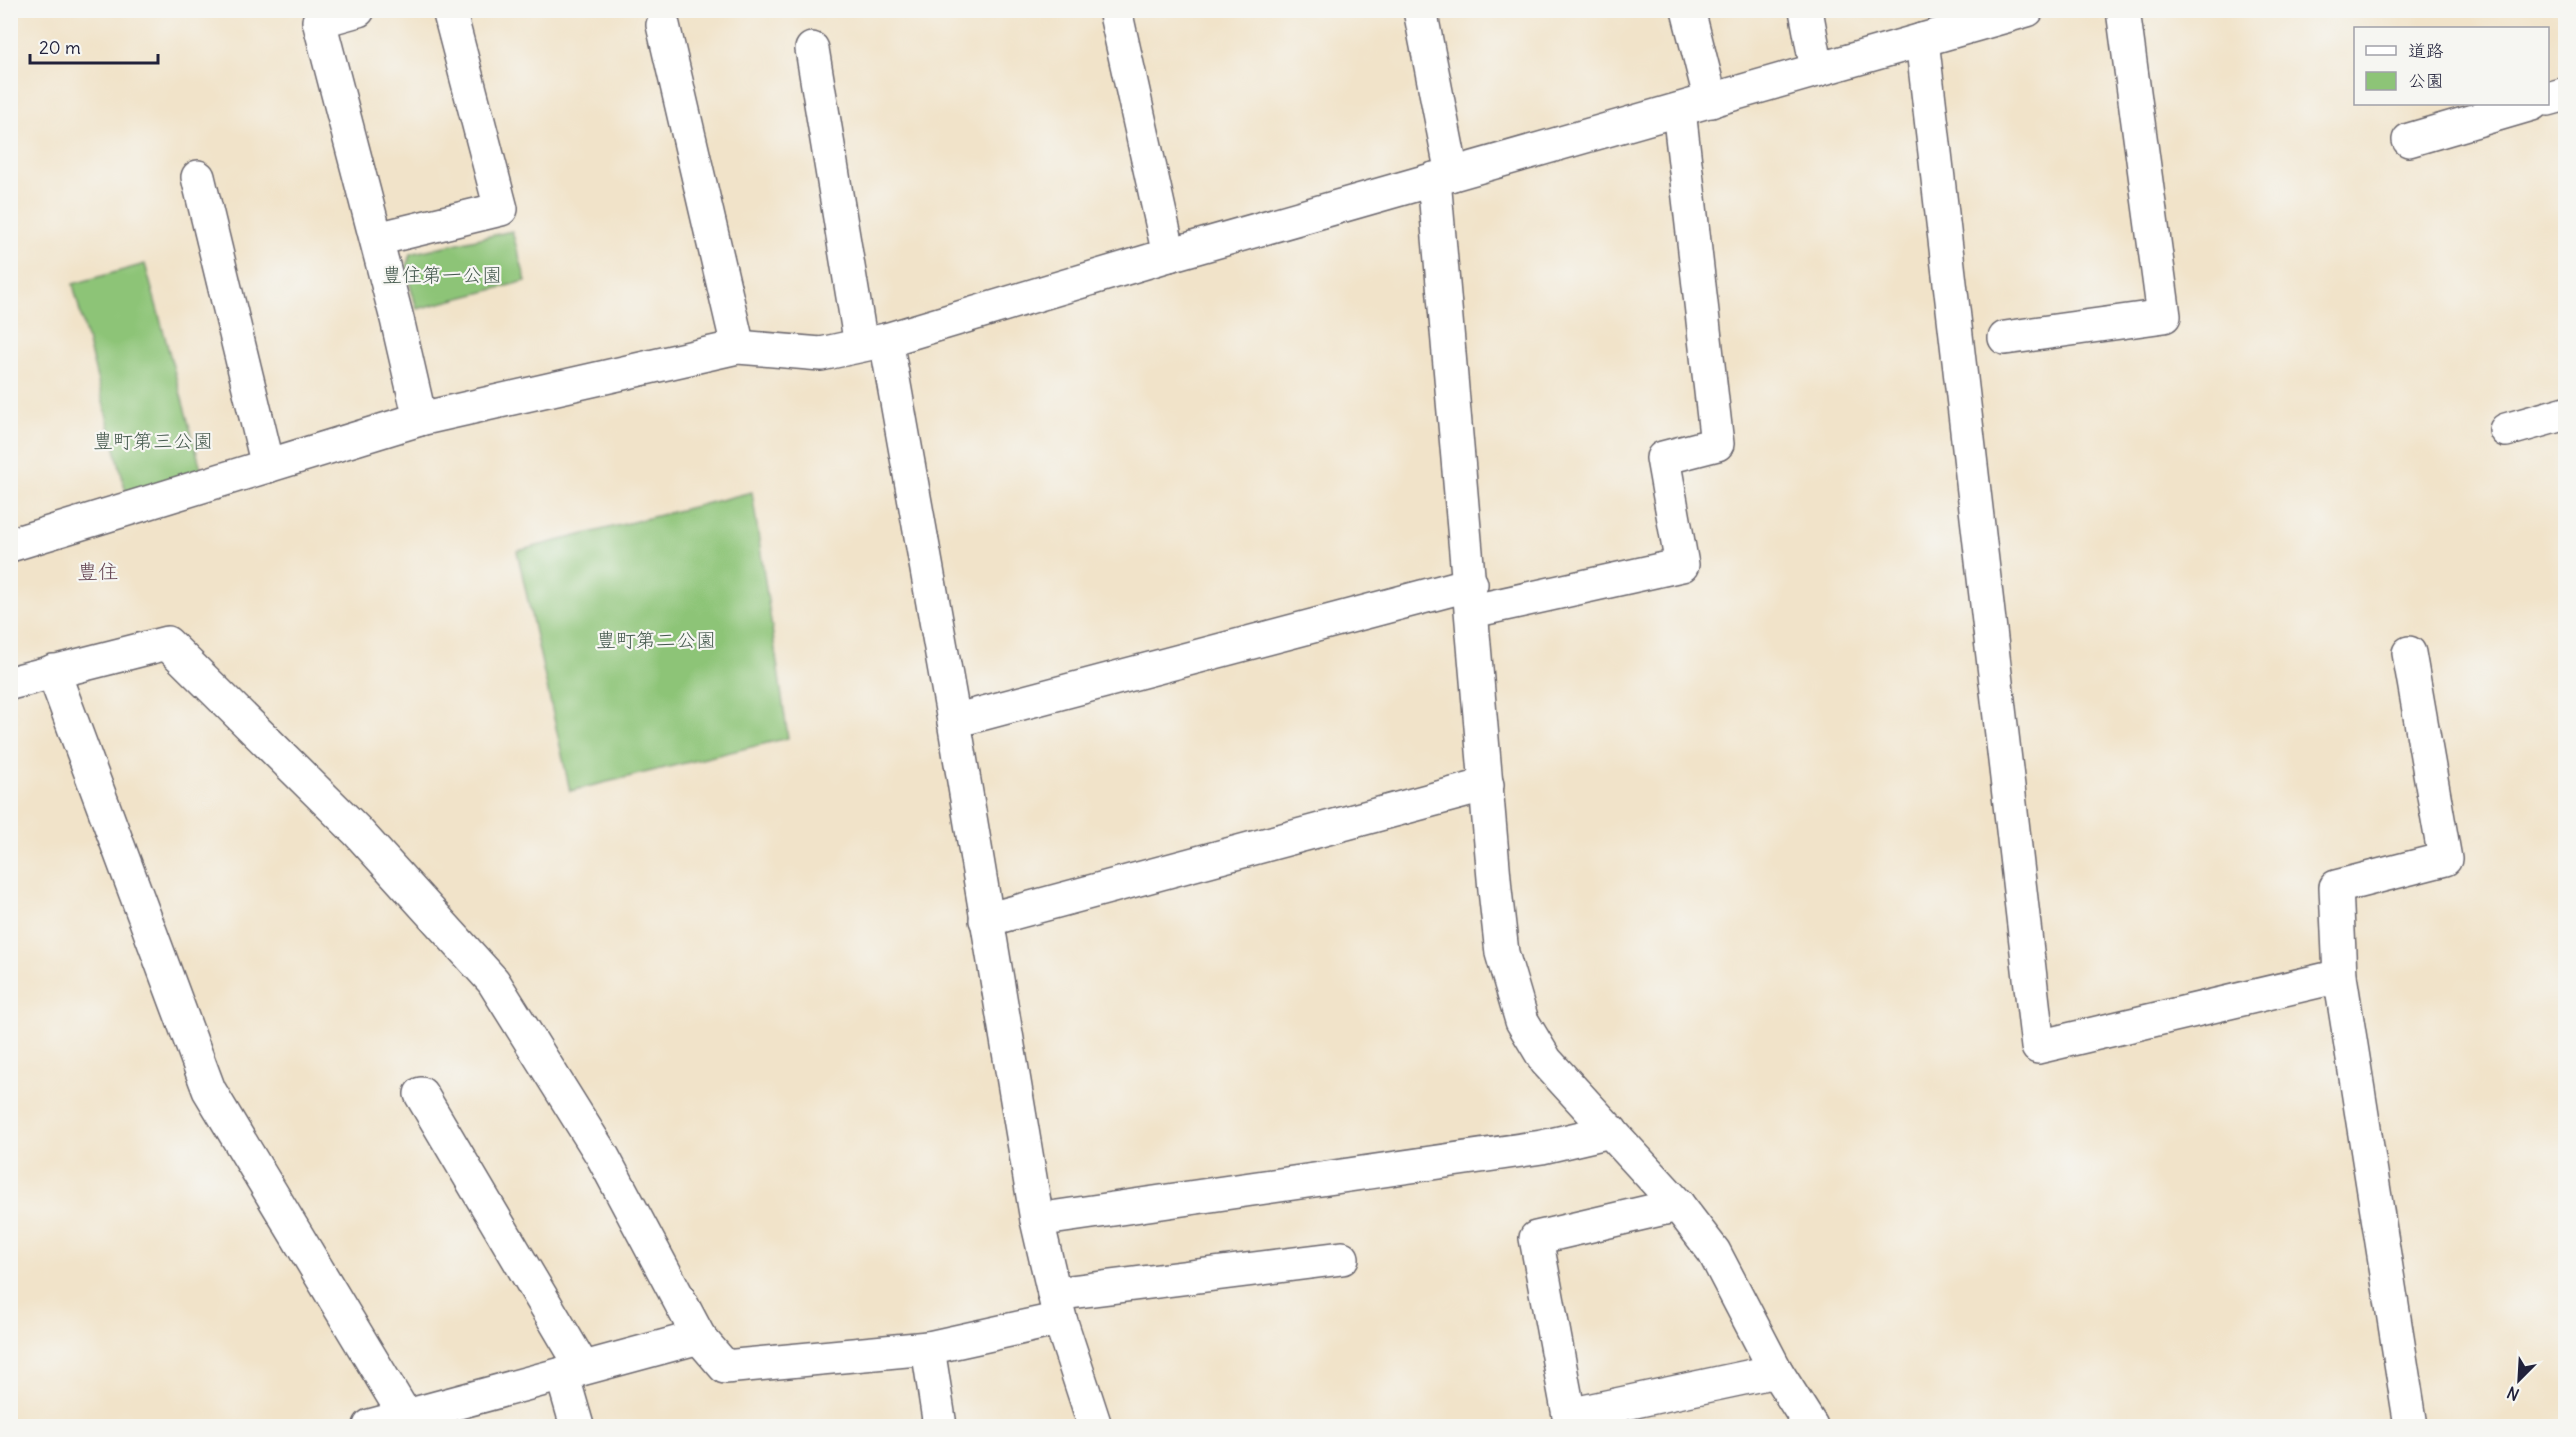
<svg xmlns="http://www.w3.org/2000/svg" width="2576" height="1437" font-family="Delius,'Klee One',sans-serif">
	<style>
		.green { fill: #8dc477; stroke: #587359; stroke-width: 1.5 }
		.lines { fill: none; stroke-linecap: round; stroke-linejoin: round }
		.minor-casing { stroke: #6a666d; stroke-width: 36 }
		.minor { stroke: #fff; stroke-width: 33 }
		.labels { text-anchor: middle; stroke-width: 4.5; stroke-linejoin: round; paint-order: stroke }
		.park-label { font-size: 20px; fill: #475b50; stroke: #f6f6f2 }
		.neighbourhood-label { font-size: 21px; fill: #674856; stroke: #f6f6f2 }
	</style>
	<rect width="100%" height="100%" fill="#f6f6f2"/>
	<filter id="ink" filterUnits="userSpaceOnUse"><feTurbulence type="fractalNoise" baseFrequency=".0167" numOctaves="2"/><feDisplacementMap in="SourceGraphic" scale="12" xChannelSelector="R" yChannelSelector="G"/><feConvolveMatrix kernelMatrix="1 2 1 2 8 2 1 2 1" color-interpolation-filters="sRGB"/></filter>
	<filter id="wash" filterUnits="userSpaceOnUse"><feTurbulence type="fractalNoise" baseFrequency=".008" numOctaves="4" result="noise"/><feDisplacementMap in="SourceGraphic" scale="24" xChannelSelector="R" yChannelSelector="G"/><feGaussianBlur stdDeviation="1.35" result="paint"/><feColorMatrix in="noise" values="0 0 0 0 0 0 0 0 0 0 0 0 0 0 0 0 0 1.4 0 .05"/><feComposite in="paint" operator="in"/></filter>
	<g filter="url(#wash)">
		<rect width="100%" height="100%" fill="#f1e3c9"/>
		<g class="green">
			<polygon points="512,231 526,281 417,309 406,271 410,254"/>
			<polygon points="145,264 202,472 127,496 73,284"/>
			<polygon points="752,492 788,738 570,791 517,551"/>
		</g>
	</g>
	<g filter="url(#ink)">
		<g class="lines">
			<defs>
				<g id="minor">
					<polyline points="358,10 319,21 397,319 420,419"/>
					<polyline points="1115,10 1169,255"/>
					<polyline points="1420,10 1452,174"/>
					<polyline points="1688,10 1711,101"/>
					<polyline points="1806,10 1817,70"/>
					<polyline points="663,25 738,347"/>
					<polyline points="1922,40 2038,1047 2340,976 2411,1426"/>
					<polyline points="812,49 861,345"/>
					<polyline points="2548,99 2566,94"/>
					<polyline points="2409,140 2532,104"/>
					<polyline points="198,177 268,466"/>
					<polyline points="1434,179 1495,890 1502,953 1522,1021 1546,1061 1678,1205 1714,1252 1776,1371 1811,1426"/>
					<polyline points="377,239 501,209 449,10"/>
					<polyline points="2005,338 2164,316 2123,10"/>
					<polyline points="886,340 954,721 1037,1220 1060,1319 1095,1426"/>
					<polyline points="2506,430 2566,413"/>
					<polyline points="10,545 420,419 738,347 821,354 886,340 1169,255 2027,10"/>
					<polyline points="1473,611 1682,565 1663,458 1717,444 1679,110"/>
					<polyline points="53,671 209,1090 406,1417"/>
					<polyline points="10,683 167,643 357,831 493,981 603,1157 699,1337 725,1367 928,1348 1060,1319"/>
					<polyline points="954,721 1471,584"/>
					<polyline points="986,920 1487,785"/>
					<polyline points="2340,976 2336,887 2445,859 2409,653"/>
					<polyline points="421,1094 583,1368"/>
					<polyline points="1037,1220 1542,1147 1611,1131"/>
					<polyline points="1054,1294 1342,1258"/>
					<polyline points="928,1348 940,1426"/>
					<polyline points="562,1374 577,1426"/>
					<polyline points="1569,1415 1776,1371"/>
					<polyline points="370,1426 699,1337"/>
					<polyline points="1571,1426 1536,1238 1678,1205"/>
				</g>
			</defs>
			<use href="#minor" class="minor-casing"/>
			<use href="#minor" class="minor"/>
		</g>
	</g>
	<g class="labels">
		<g class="park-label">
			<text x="442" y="282">豊住第一公園</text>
			<text x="153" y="448">豊町第三公園</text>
			<text x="656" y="647">豊町第二公園</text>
		</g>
		<g class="neighbourhood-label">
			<text x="98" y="579">豊住</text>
		</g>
	</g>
	<rect width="2576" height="1437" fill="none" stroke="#f6f6f2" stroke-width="36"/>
	<rect x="2354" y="27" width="195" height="78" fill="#f6f6f2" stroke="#a1a1a9" stroke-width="1.5"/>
	<rect x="2366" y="46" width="30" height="9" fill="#ffffff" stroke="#a1a1a9" stroke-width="1.5"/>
	<text x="2408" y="57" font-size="18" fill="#22223b">道路</text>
	<rect x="2366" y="72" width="30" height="18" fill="#8dc477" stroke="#a1a1a9" stroke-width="1.5"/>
	<text x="2408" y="87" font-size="18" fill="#22223b">公園</text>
	<g transform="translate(2519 1380) rotate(204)" stroke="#f6f6f2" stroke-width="4.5" paint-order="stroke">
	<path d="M0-4.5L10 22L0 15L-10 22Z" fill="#22223b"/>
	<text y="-9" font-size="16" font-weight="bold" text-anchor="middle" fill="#22223b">N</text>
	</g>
	<path d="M30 54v9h128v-9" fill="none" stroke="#22223b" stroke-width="3"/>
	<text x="39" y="54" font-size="18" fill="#22223b" stroke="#f6f6f2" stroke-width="4.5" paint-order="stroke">20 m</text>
</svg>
